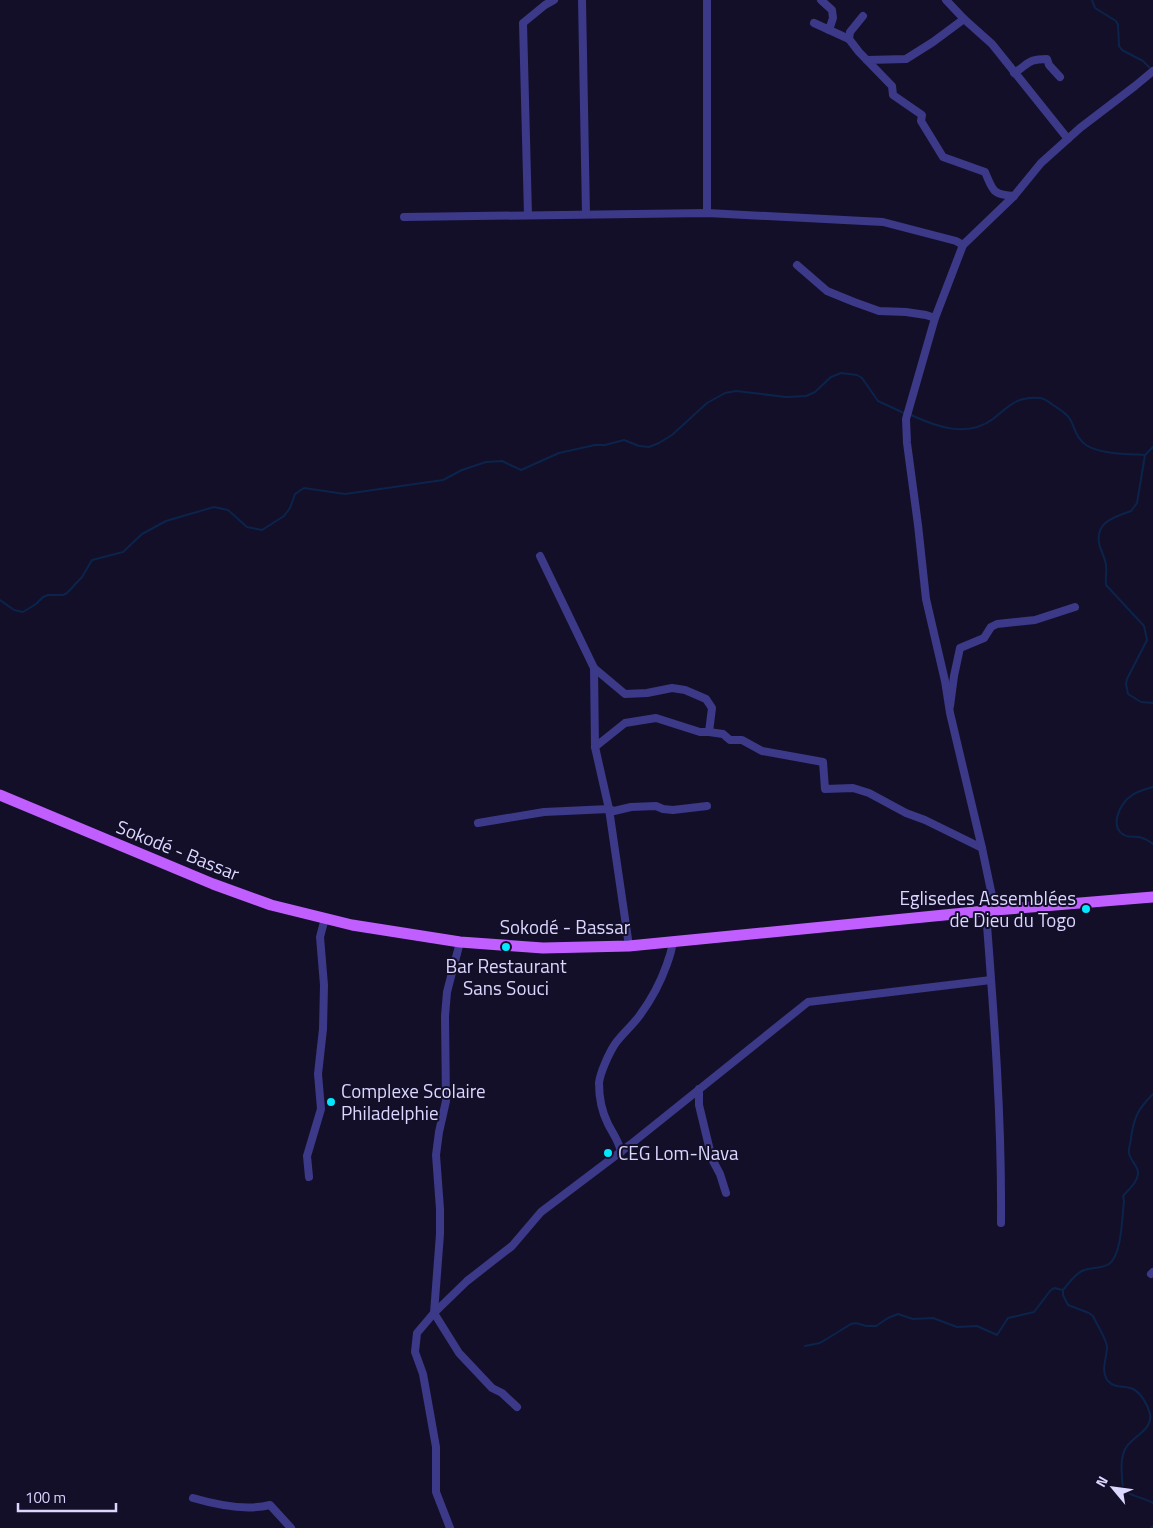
<svg xmlns="http://www.w3.org/2000/svg" width="1153" height="1528" font-family="'Titillium Web',sans-serif">
	<style>
		.lines { fill: none; stroke-linecap: round; stroke-linejoin: round }
		.stream { stroke: #0b244c; stroke-width: 2 }
		.minor { stroke: #3c3988; stroke-width: 8 }
		.primary { stroke: #c15eff; stroke-width: 11 }
		.poi-dot { fill: #03e8ff; stroke: #130f28; stroke-width: 2 }
		.labels { text-anchor: middle; stroke-width: 4; stroke-linejoin: round; paint-order: stroke }
		.street-label { font-size: 19px; fill: #dbd7ff; stroke: #130f28 }
		.poi-label { font-size: 19px; fill: #dbd7ff; stroke: #130f28; text-anchor: start }
	</style>
	<rect width="100%" height="100%" fill="#130f28"/>
	<g class="lines">
		<g class="stream">
			<polyline points="1092,0 1095,8 1116,21 1118,25 1119,46 1122,50 1143,61 1150,68"/>
			<path d="M911,415C937,427 967,438 993,419C1009,406 1017,396 1040,398C1044,398 1049,402 1053,405C1059,409 1066,413 1070,419C1075,428 1076,438 1086,445C1099,454 1129,454 1145,455"/>
			<path d="M1153,447L1145,455L1137,503L1131,511C1113,517 1093,523 1100,547C1102,553 1106,560 1106,566C1107,573 1105,579 1106,585L1144,626L1147,640L1127,679L1126,684L1128,694L1141,702L1153,703"/>
			<polyline points="0,600 14,610 23,612 36,604 43,597 48,595 63,595 67,593 82,577 92,560 123,552 142,534 166,521 214,507 228,510 247,527 262,530 284,516 290,508 295,494 304,488 345,494 443,480 462,470 486,462 502,461 521,470 559,453 595,445 605,445 624,440 639,446 649,447 659,443 672,435 707,403 725,393 736,391 786,397 806,396 815,392 831,377 841,373 857,375 862,378 878,401 906,414"/>
			<path d="M1153,787C1146,789 1137,791 1131,796C1120,803 1109,827 1124,835C1129,838 1134,836 1139,837C1144,838 1149,841 1153,844"/>
			<path d="M1153,1094C1138,1109 1134,1117 1131,1138C1131,1143 1128,1148 1129,1153C1130,1161 1139,1166 1138,1174C1137,1183 1129,1189 1123,1196L1124,1201C1122,1216 1122,1255 1109,1264C1101,1269 1090,1267 1082,1271C1074,1275 1069,1283 1063,1290V1295L1068,1305L1089,1313L1093,1316C1096,1323 1107,1340 1107,1347C1107,1358 1100,1370 1108,1381C1115,1389 1125,1385 1133,1389C1141,1393 1148,1405 1150,1414C1153,1429 1134,1436 1127,1446C1121,1454 1121,1466 1122,1476C1122,1480 1122,1487 1125,1491C1131,1496 1145,1498 1153,1503"/>
			<polyline points="805,1346 820,1343 851,1324 856,1323 866,1326 876,1326 888,1318 898,1314 913,1319 933,1318 957,1327 977,1326 997,1335 1008,1318 1034,1312 1050,1291 1054,1288 1063,1290"/>
			<polyline points="1151,1528 1153,1526"/>
		</g>
		<g class="minor">
			<polyline points="582,0 586,214"/>
			<polyline points="821,0 832,10 833,18 829,30"/>
			<polyline points="946,0 964,19 992,44 1068,139"/>
			<path d="M863,16L850,32L849,39L859,52L892,86L893,95L922,115L921,121L943,157L985,172C993,190 992,195 1014,196"/>
			<polyline points="814,23 849,39"/>
			<polyline points="867,60 906,59 933,42 964,19"/>
			<path d="M1014,73C1029,64 1027,59 1047,59L1049,65L1060,77"/>
			<polyline points="707,213 707,0"/>
			<polyline points="528,215 523,23 545,5 554,0"/>
			<polyline points="404,217 707,213 883,222 956,241 963,245"/>
			<polyline points="797,265 827,291 854,302 879,311 906,312 926,315 935,318"/>
			<polyline points="540,556 594,668 625,694 647,693 672,688 685,690 706,699 712,708 709,732 723,734 730,740 742,740 762,751 823,762 825,789 853,788 869,793 906,813 925,820 982,848"/>
			<polyline points="594,668 595,747 609,809 629,946"/>
			<polyline points="950,706 954,676 960,648 984,638 991,627 997,624 1035,620 1075,607"/>
			<polyline points="595,747 625,723 656,718 700,732 709,732"/>
			<polyline points="478,823 544,812 609,809 614,811 631,807 656,806 663,809 673,810 707,806"/>
			<polyline points="995,910 982,848 950,713 945,681 926,599 918,525 907,443 906,419 935,318 963,245 1014,196 1041,163 1080,128 1135,86 1153,71"/>
			<path d="M986,912C994,1016 1002,1119 1001,1223"/>
			<polyline points="699,1089 699,1105 712,1159 720,1174 726,1193"/>
			<path d="M621,1152C619,1141 613,1134 608,1124C602,1112 599,1096 599,1083C600,1073 609,1053 615,1044C622,1034 633,1025 640,1015C651,1000 661,981 667,964C669,957 673,949 672,942"/>
			<polyline points="309,1177 307,1156 321,1109 318,1074 323,1029 324,985 320,937 325,918"/>
			<polyline points="1151,1274 1153,1272"/>
			<polyline points="517,1407 502,1393 492,1388 459,1353 434,1313 467,1281 512,1246 541,1212 631,1144 808,1002 991,980"/>
			<path d="M193,1498C217,1505 246,1511 270,1505L291,1528"/>
			<polyline points="450,1528 436,1492 436,1447 423,1374 415,1352 417,1333 434,1313 440,1234 440,1209 436,1155 439,1132 446,1101 445,1016 447,992 460,942"/>
		</g>
		<polyline class="primary" points="0,795 213,884 271,905 352,925 460,942 543,948 629,946 995,910 1153,897"/>
	</g>
	<g class="poi-dot">
		<circle cx="1086" cy="909" r="5"/>
		<circle cx="506" cy="947" r="5"/>
		<circle cx="331" cy="1102" r="5"/>
		<circle cx="608" cy="1153" r="5"/>
	</g>
	<g class="labels">
		<g class="street-label">
			<text transform="translate(178 850) rotate(22)" y="7">Sokodé - Bassar</text>
			<text x="565" y="934">Sokodé - Bassar</text>
		</g>
		<g class="poi-label">
			<text x="1076" y="905" text-anchor="end">Eglisedes Assemblées<tspan x="1076" dy="22">de Dieu du Togo</tspan></text>
			<text x="506" y="973" text-anchor="middle">Bar Restaurant<tspan x="506" dy="22">Sans Souci</tspan></text>
			<text x="341" y="1098">Complexe Scolaire<tspan x="341" dy="22">Philadelphie</tspan></text>
			<text x="618" y="1160">CEG Lom-Nava</text>
		</g>
	</g>
	<g transform="translate(1113 1488) rotate(299)" stroke="#130f28" stroke-width="4" paint-order="stroke">
	<path d="M0-4L9 19L0 12L-9 19Z" fill="#dbd7ff"/>
	<text y="-8" font-size="14" font-weight="bold" text-anchor="middle" fill="#dbd7ff">N</text>
	</g>
	<path d="M18 1503v8h98v-8" fill="none" stroke="#dbd7ff" stroke-width="2.5"/>
	<text x="25" y="1503" font-size="15" fill="#dbd7ff" stroke="#130f28" stroke-width="4" paint-order="stroke">100 m</text>
</svg>
